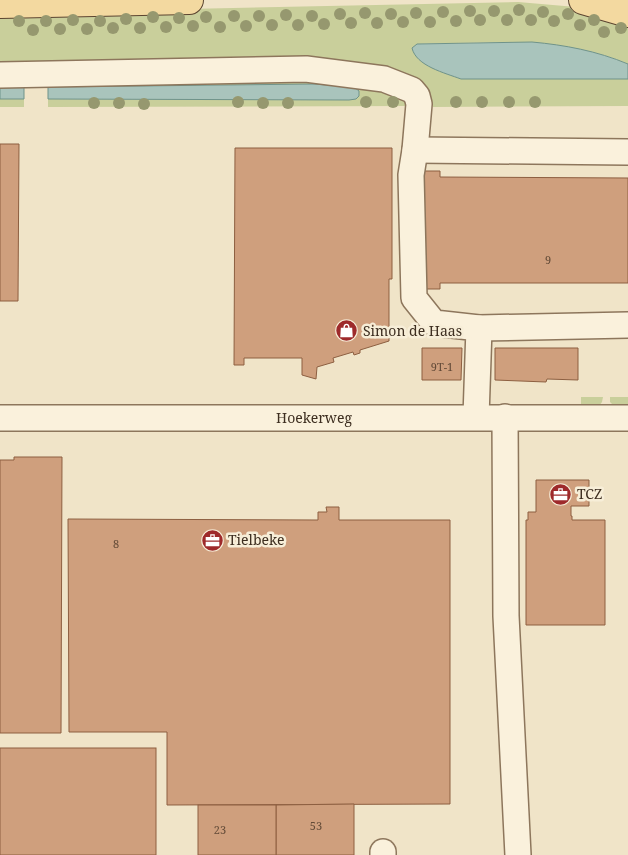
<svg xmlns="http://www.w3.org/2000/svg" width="628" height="855" font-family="'Noto Serif',serif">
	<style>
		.green { fill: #c9cf9b }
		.water { fill: #a9c4bc; stroke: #6f938a }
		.building { fill: #cf9f7d; stroke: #8d5f41 }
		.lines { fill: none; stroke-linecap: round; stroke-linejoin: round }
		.minor-casing { stroke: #8d765c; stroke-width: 28 }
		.major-casing { stroke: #5b4430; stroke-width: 30 }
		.minor { stroke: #faf1dc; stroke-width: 25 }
		.major { stroke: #f3d9a0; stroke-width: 28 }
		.tree { fill: #96986f }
		.labels { text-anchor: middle; stroke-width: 5; stroke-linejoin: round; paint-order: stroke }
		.number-label { font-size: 11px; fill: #624a37 }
		.poi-label { font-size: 14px; fill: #3d2e20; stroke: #f7eed8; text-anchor: start }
		.street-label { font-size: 14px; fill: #3d2e20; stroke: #f7eed8 }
	</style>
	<rect width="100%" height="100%" fill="#f0e4c8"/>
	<g class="green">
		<path d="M518,2L576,7L628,22V64C561,36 488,43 417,44L461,79H628V106L433,107L427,93L120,60L75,61L0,70V13Z"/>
		<polygon points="243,75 379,83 404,99 408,106 48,107 48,99 349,100 359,96 359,91 353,87 314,84 48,87 48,83"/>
		<rect x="0" y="99" width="24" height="8"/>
		<polygon points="581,397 603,397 602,402 599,406 581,407"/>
		<polygon points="610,397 628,397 628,407 614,406 610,402"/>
	</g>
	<g class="water">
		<path d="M532,42C565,45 597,51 628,64V79H461C445,73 416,66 412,48L417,44Z"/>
		<polygon points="314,84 354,87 359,91 359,96 356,99 349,100 48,99 48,87"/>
		<polygon points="24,87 24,99 0,99 0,88"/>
	</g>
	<g class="building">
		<polygon points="0,144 19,144 18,301 0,301"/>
		<polygon points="235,148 392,148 392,279 389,279 389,341 360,350 360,353 354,355 353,352 333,358 334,362 317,367 316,379 302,375 302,358 244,358 244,365 234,365"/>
		<polygon points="421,171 440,171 440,177 628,178 628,283 440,283 440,289 422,289"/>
		<polygon points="422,348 462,348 461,380 422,380"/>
		<polygon points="495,348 578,348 578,380 547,379 546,382 495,380"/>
		<polygon points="14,457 62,457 61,733 0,733 0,460 14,460"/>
		<polygon points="536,480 589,480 589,506 571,506 571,516 572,516 572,520 605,520 605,625 526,625 526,520 528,520 528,512 536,512"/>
		<polygon points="326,507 339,507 339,520 450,520 450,804 167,805 167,732 69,732 68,519 318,520 318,512 327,512"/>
		<rect x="0" y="748" width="156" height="107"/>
		<polygon points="354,804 354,855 276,855 276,805"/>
		<rect x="198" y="805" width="78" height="50"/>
	</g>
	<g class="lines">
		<defs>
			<g id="minor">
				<polyline points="0,75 306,69 384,79 412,90 417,96 419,104 415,150 411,175 414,298 434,323 479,328 476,417"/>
				<polyline points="415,150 628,152"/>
				<polyline points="479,328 628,325"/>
				<polyline points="505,417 506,616 518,855"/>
				<path id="s1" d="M0,418H628"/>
				<polyline points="383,852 383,855"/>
			</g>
			<g id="major">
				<polyline points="583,0 628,13"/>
				<polyline points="0,4 189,0"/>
			</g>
		</defs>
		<use href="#minor" class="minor-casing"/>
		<use href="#major" class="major-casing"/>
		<use href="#minor" class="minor"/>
		<use href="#major" class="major"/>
	</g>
	<g class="tree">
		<circle cx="519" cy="10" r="6"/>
		<circle cx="470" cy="11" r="6"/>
		<circle cx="494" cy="11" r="6"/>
		<circle cx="443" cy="12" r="6"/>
		<circle cx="543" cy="12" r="6"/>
		<circle cx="365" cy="13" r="6"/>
		<circle cx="416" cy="13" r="6"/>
		<circle cx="340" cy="14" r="6"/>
		<circle cx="391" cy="14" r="6"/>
		<circle cx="568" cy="14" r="6"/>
		<circle cx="286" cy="15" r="6"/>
		<circle cx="234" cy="16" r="6"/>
		<circle cx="259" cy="16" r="6"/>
		<circle cx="312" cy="16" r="6"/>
		<circle cx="153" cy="17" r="6"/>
		<circle cx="206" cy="17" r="6"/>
		<circle cx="179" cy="18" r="6"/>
		<circle cx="126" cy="19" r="6"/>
		<circle cx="73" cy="20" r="6"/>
		<circle cx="480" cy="20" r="6"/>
		<circle cx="507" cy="20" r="6"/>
		<circle cx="531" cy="20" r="6"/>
		<circle cx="594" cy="20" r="6"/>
		<circle cx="19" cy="21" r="6"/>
		<circle cx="46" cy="21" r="6"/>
		<circle cx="100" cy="21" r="6"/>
		<circle cx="456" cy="21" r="6"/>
		<circle cx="554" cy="21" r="6"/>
		<circle cx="403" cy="22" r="6"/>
		<circle cx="430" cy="22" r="6"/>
		<circle cx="351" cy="23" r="6"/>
		<circle cx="377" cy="23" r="6"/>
		<circle cx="324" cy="24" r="6"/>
		<circle cx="272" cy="25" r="6"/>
		<circle cx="298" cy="25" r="6"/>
		<circle cx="580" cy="25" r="6"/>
		<circle cx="193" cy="26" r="6"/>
		<circle cx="246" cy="26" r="6"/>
		<circle cx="166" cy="27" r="6"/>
		<circle cx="220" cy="27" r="6"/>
		<circle cx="113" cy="28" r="6"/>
		<circle cx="140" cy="28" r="6"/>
		<circle cx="621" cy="28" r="6"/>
		<circle cx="60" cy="29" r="6"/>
		<circle cx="87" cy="29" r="6"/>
		<circle cx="33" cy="30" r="6"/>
		<circle cx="604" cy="32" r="6"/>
		<circle cx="238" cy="102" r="6"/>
		<circle cx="366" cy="102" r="6"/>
		<circle cx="393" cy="102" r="6"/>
		<circle cx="456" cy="102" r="6"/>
		<circle cx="482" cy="102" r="6"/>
		<circle cx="509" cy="102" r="6"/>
		<circle cx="535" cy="102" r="6"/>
		<circle cx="94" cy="103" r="6"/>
		<circle cx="119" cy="103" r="6"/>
		<circle cx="263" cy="103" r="6"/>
		<circle cx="288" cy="103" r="6"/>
		<circle cx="144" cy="104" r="6"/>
	</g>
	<defs>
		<symbol id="shop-disc" viewBox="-11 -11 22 22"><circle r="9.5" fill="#9e2a2b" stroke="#f7eed8"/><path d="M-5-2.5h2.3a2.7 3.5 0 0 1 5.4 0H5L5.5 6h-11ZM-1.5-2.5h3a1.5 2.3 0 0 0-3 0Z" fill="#fff"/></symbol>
		<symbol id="office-disc" viewBox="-11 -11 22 22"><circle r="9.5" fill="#9e2a2b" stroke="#f7eed8"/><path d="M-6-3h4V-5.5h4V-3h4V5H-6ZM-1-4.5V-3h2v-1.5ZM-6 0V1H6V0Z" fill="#fff"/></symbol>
	</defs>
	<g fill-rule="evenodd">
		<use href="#shop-disc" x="334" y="318" width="25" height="25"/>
		<use href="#office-disc" x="548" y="482" width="25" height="25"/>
		<use href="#office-disc" x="200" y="528" width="25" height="25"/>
	</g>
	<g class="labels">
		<g class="number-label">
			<text x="548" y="264">9</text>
			<text x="442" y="371">9T-1</text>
			<text x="116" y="548">8</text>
			<text x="316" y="830">53</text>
			<text x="220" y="834">23</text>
		</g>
		<g class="poi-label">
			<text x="363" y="336">Simon de Haas</text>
			<text x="577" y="499">TCZ</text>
			<text x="228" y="545">Tielbeke</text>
		</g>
		<g class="street-label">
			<text dy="5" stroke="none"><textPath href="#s1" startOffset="314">Hoekerweg</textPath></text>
		</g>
	</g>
</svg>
